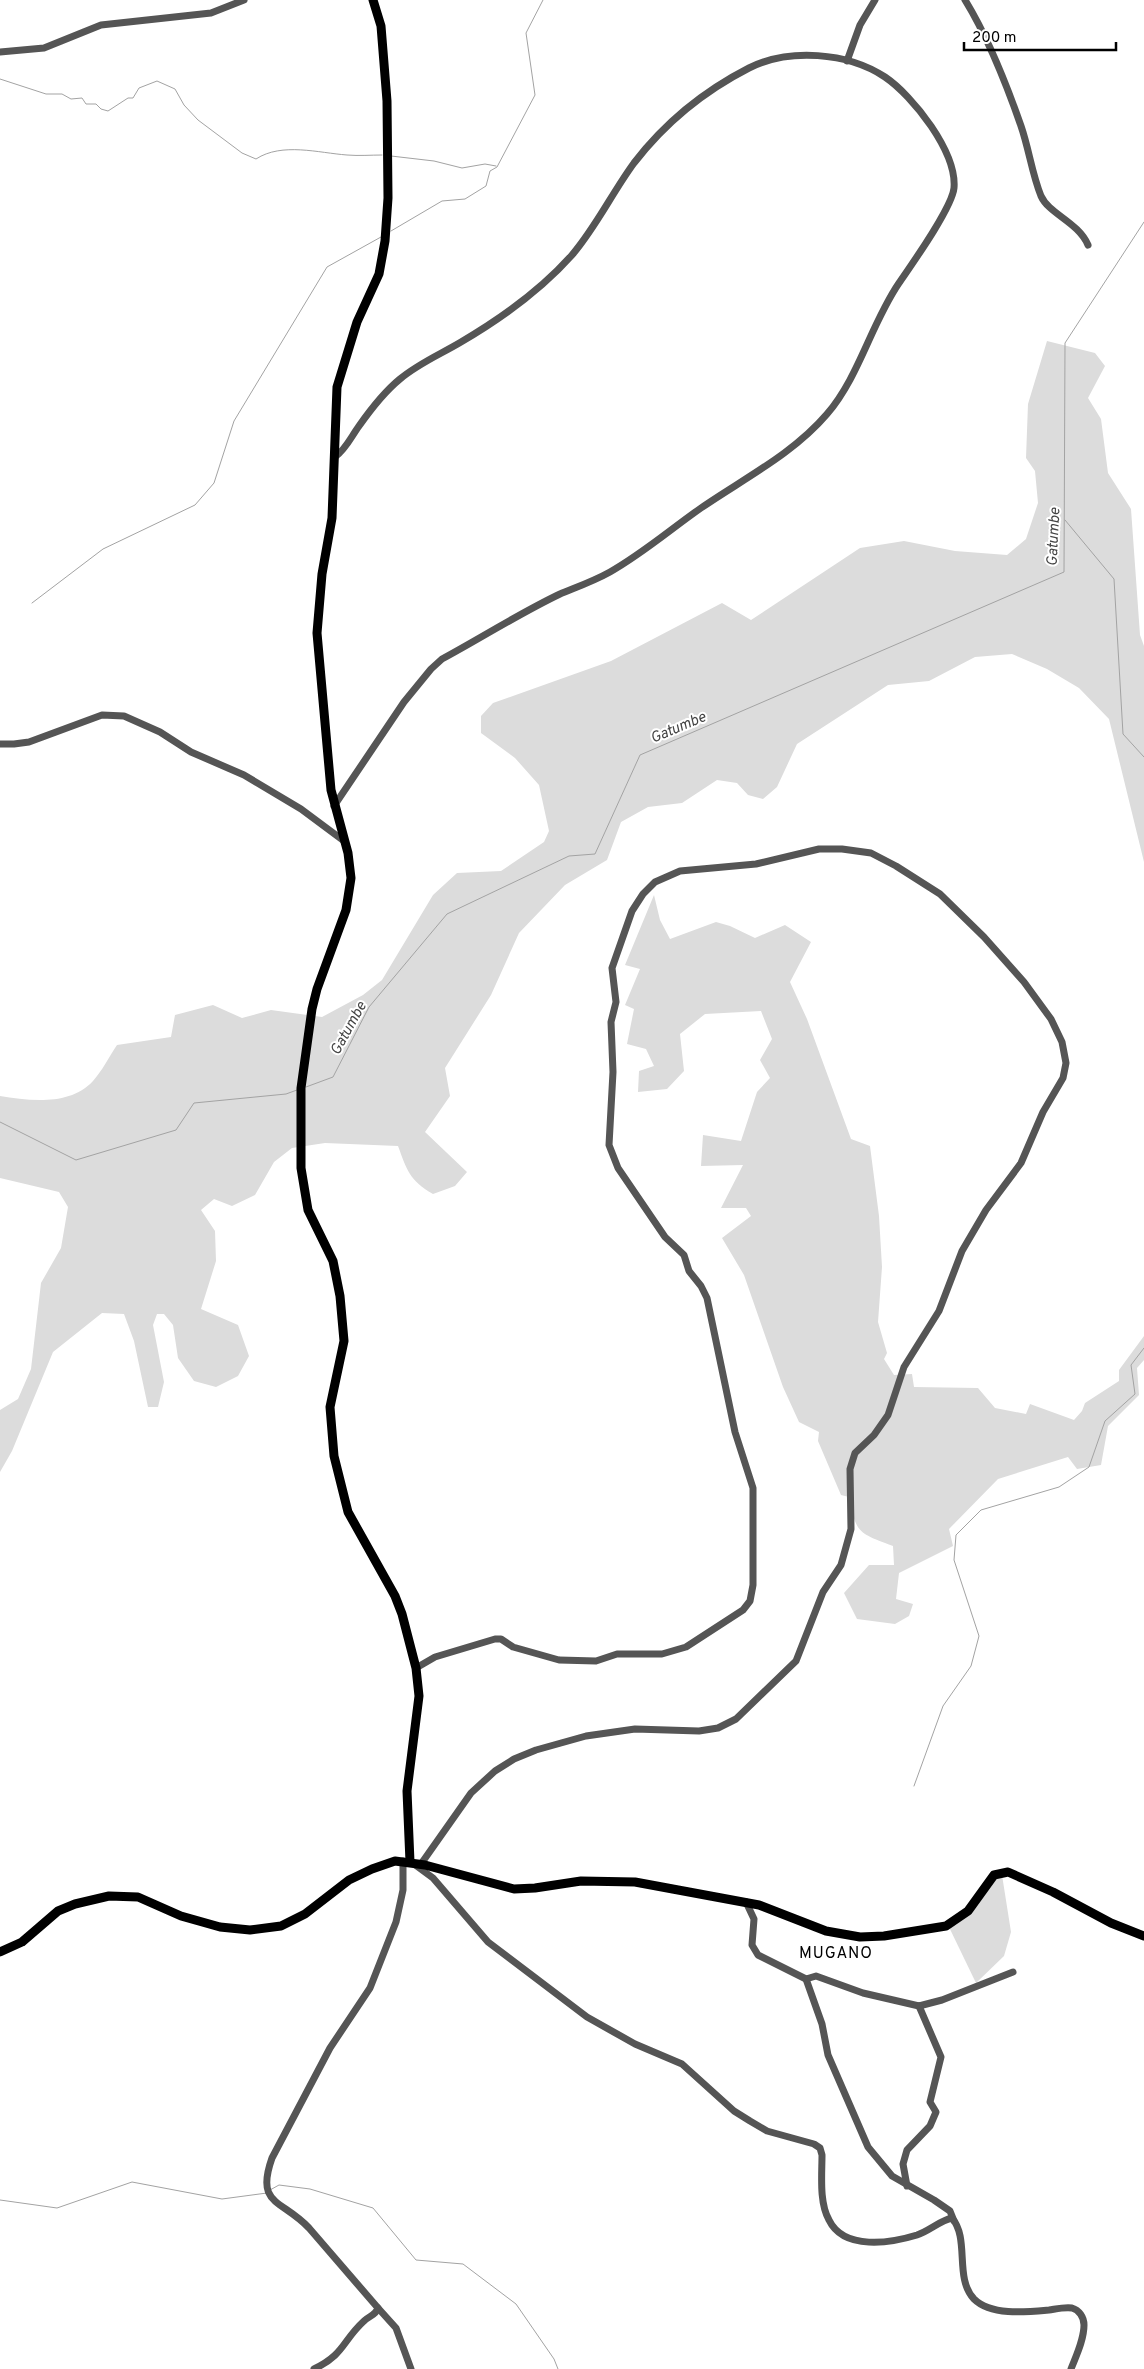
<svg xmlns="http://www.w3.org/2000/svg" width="1144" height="2369" font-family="Overpass,sans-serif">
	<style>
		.green { fill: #dcdcdc }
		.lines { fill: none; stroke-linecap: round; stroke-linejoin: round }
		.stream { stroke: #a3a3a3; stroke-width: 1 }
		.minor { stroke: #555; stroke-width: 7 }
		.major { stroke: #000; stroke-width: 9 }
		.labels { text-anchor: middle; stroke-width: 4; stroke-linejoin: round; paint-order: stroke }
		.water-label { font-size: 15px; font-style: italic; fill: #444; stroke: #fff }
		.quarter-label { font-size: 16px; letter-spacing: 1px; fill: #000; stroke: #fff }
	</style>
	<rect width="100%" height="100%" fill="#fff"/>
	<g class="green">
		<path d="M1047,341L1095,353L1105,366L1088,398L1101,419L1108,473L1131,509L1140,635L1144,646V862L1109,719L1079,688L1047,669L1012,654L975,657L929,681L888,685L797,744L777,787L763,799L748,795L737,783L717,780L682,803L648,807L621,822L607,860L565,885L519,933L491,995L445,1068L450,1096L425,1132L467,1172L455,1186L433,1194C409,1180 407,1170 398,1146L325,1143L292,1148L274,1162L255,1195L232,1206L214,1199L201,1210L215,1231L216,1261L201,1309L238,1325L249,1356L238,1376L216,1387L194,1381L178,1358L173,1325L164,1314H157L153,1325L164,1382L158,1407H148L134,1341L124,1314L102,1313L53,1352L12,1451L0,1472V1410L18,1399L31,1369L41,1283L61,1248L68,1207L59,1192L0,1178V1096C30,1101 70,1106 93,1081C102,1071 109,1057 117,1045L171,1037L175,1015L213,1005L242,1018L271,1010L322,1017L363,995L382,980L433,895L457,873L501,871L544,842L549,831L539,785L515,758L481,733V716L493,703L611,661L722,603L751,620L860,548L904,541L955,551L1007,555L1026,539L1038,503L1035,471L1026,458L1028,404Z"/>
		<path d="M654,895L660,920L670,939L716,922L730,926L755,938L785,925L811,942L790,982L807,1019L851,1139L870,1146L879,1216L882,1267L878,1322L887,1353L884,1359L894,1375L912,1374L914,1387L978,1388L995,1408L1026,1414L1030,1404L1074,1420L1082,1411L1085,1403L1119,1381V1370L1144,1336V1360L1137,1368L1139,1395L1108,1426L1101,1465L1077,1469L1068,1457L998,1479L949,1529L953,1546L899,1573L896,1599L913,1604L909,1616L895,1624L857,1619L844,1593L869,1565H894L893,1546C858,1533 856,1533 849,1497L841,1495L818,1441L819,1432L799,1422L783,1387L744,1275L722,1238L751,1216L746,1208H721L743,1165L701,1166L703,1135L741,1141L757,1092L770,1078L760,1060L772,1039L761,1011L705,1014L680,1034L684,1071L667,1089L638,1092L639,1071L654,1066L646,1049L627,1044L634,1009L625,1005L640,969L625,965Z"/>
		<polygon points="1002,1875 1011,1932 1004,1956 976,1983 948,1925 965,1917 994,1877"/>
	</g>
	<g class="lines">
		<g class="stream">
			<path d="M0,79L46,94H62L71,99L82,98L86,104H96L101,109L108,111L128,98H133L139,88L157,81L175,89L184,105L198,120L242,153L256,159C282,142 319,153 347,155C359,156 371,155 382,155"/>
			<polyline points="391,156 434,161 462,168 485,164 496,166"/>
			<polyline points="391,231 442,201 465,199 486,186 490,171 497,167 535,95 526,33 543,0"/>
			<polyline points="1065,520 1114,579 1123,734 1144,757"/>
			<polyline points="32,603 103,549 195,505 214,483 234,421 327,267 381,237"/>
			<polyline points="306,1087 333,1077 369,1007 447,914 569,856 595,854 640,755 1064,572 1065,343 1144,222"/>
			<polyline points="0,1122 76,1160 176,1130 194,1103 286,1094 297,1090"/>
			<polyline points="914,1786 943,1706 971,1666 979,1636 954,1560 956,1535 981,1510 1059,1487 1089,1467 1105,1421 1135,1394 1131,1365 1144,1348"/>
			<polyline points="270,2190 279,2185 310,2189 373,2208 416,2260 463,2264 516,2304 554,2359 558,2369"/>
			<polyline points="0,2200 57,2208 132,2182 222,2199 267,2193"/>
		</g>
		<g class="minor">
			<path d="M965,0C989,39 1006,83 1021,126C1029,149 1032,174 1041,196C1049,214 1078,222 1088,245"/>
			<polyline points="0,52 44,48 101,25 211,13 244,0"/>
			<polyline points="847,61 860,25 875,0"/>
			<polyline points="0,744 14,744 29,742 102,715 124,716 160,732 191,752 244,775 301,809 344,841"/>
			<path d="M334,806L404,702L431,669L442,659C481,638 520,613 560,594C577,587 594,581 610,572C642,554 671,529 701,508C743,479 793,454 827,414C859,377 871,324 899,283C912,264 952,208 954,188C957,152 913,96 885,77C847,52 789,48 749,68C704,91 664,124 634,163C612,193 596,227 572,255C540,291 502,318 461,342C441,354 419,363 400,379C384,392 371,409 359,426C351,437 346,449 335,457"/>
			<polyline points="416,1668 435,1657 495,1639 501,1639 513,1647 559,1660 596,1661 617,1654 662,1654 686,1647 743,1610 750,1601 753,1585 753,1488 735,1432 707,1298 701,1286 689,1271 684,1255 665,1237 618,1168 609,1145 613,1072 611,1022 616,1002 612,968 632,911 643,894 655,882 680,871 756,864 819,849 842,849 871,853 896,866 940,894 984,937 1024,982 1051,1019 1062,1042 1066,1063 1063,1078 1043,1112 1021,1163 986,1210 962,1251 939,1311 904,1367 888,1415 874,1435 855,1453 850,1469 851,1529 841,1565 823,1592 796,1661 736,1719 718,1728 699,1731 635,1729 586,1736 536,1750 514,1759 495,1771 471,1793 421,1864"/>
			<path d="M414,1864L433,1878L488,1942L587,2017L635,2044L682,2064L734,2111L750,2121L767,2131L814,2144L820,2148L822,2155C822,2175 819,2202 829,2220C844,2251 891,2243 917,2235C929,2231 941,2220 952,2218C970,2239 954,2278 974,2299C991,2316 1027,2312 1049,2310C1056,2309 1064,2307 1072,2308C1079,2310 1084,2317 1084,2325C1084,2340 1076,2356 1071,2369"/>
			<polyline points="746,1902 754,1919 752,1945 758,1955 806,1979 822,2024 828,2055 868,2147 892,2176 934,2200 950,2211 954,2221"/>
			<polyline points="806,1979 816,1976 863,1993 919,2006 942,2000 1013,1972"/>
			<polyline points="907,2186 903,2164 907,2150 930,2126 936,2112 930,2102 941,2057 919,2006"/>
			<polyline points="378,2308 396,2328 411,2369"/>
			<path d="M314,2369C345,2354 342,2341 364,2321C369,2316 376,2315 378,2308L309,2228C282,2199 255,2206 272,2158L330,2048L370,1988L396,1922L403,1890V1861"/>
		</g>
		<g class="major">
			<polyline points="373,0 381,26 387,101 388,198 385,241 379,274 357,322 337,387 332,518 322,574 317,633 331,790 348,853 351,878 346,910 317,989 312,1009 301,1088 301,1168 308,1210 333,1261 340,1296 344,1341 330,1407 334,1456 348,1512 395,1596 402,1614 416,1668 419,1696 407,1791 410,1862"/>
			<polyline points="0,1952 22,1942 58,1911 75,1904 109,1896 138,1897 181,1916 220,1927 250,1930 281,1926 305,1914 349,1880 372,1869 395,1861 425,1865 514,1889 535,1888 581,1881 635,1882 759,1905 826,1931 860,1937 884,1936 946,1926 968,1911 994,1875 1008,1872 1053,1892 1111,1923 1144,1936"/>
		</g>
	</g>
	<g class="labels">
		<g class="water-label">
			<text transform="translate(1053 537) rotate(-87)" y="5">Gatumbe</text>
			<text transform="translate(678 727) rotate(-23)" y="5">Gatumbe</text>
			<text transform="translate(348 1028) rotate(-61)" y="5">Gatumbe</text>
		</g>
		<g class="quarter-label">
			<text x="836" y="1958">MUGANO</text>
		</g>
	</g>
	<path d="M964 42v8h152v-8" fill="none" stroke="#000000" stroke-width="2.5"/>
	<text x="972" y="42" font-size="15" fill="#000000" stroke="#ffffff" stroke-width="4" paint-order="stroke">200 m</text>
</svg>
